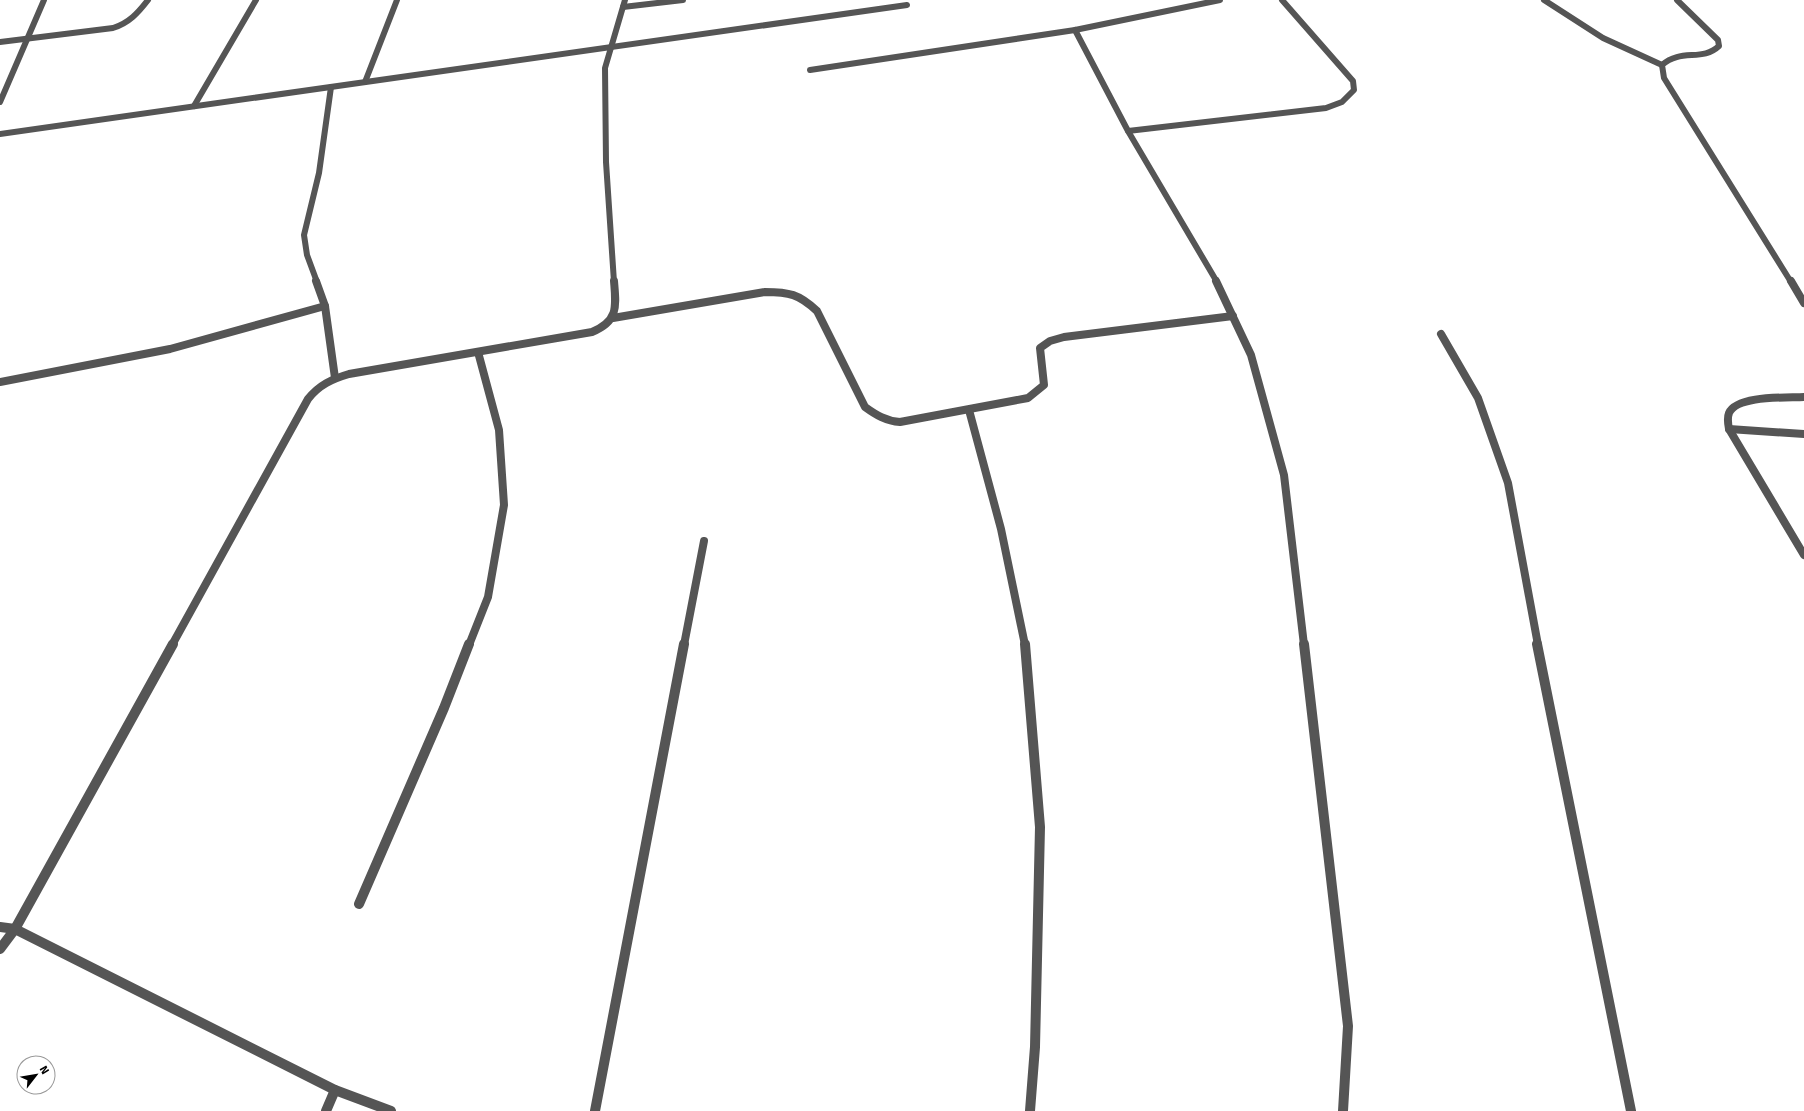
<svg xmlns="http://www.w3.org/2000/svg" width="1804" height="1111" font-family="'Fira Sans',sans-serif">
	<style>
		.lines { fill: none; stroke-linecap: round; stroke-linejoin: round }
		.street-far2 { stroke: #555; stroke-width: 6 }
		.street-far1 { stroke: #555; stroke-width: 8 }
		.street { stroke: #555; stroke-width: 10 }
	</style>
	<rect width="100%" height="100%" fill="#fff"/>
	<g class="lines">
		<g class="street-far2">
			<polyline points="1544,0 1603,38 1662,65"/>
			<path d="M1677,0L1718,40L1719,46C1702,62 1681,48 1662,65L1664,78L1791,282"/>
			<polyline points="623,7 683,0"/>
			<polyline points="1075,30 1128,131 1217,282"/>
			<path d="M0,42L113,28C129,23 138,13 148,0"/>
			<polyline points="810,70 1075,30 1220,0"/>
			<polyline points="365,82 397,0"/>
			<polyline points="0,102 44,0"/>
			<polyline points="194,106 256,0"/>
			<polyline points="1128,131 1326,108 1342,102 1354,90 1353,81 1282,0"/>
			<polyline points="0,134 907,5"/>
			<polyline points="317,282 307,255 304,235 319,173 331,87"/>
			<polyline points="614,282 606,162 605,68 625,0"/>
		</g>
		<g class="street-far1">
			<polyline points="316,281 325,306 335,378"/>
			<polyline points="1216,281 1251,355 1284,475 1304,645"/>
			<polyline points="1791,281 1804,303"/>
			<path d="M613,318L765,292C789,292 799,294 817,311L865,407C876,415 886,421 900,422L1028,398L1044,385L1040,348L1050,341L1064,337L1233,316"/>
			<polyline points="1441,334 1478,398 1508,483 1538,645"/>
			<polyline points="0,382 170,349 325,306"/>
			<path d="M1804,397C1787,398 1737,395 1729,413C1727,418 1728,424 1729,429L1804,555"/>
			<polyline points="969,410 1001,529 1025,645"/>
			<polyline points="1729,429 1804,434"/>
			<path d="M172,645L308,399C319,385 332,379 349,374L592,332C619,321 616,306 614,281"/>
			<polyline points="469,645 488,597 504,505 499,430 478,352"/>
			<polyline points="684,645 704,541"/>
		</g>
		<g class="street">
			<polyline points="1025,644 1040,827 1035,1047 1030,1111"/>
			<polyline points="1304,644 1348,1026 1343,1111"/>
			<polyline points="1537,644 1631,1111"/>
			<polyline points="359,904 444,708 469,644"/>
			<polyline points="0,927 15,929 335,1090 391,1111"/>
			<polyline points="0,949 15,929 173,644"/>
			<polyline points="326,1111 335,1090"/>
			<polyline points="595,1111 684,644"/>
		</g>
	</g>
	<g transform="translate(36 1075) rotate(59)"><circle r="19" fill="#ffffff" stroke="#999999"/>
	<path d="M0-3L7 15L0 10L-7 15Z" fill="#000000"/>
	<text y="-6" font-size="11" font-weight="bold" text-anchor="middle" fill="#000000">N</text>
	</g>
</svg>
